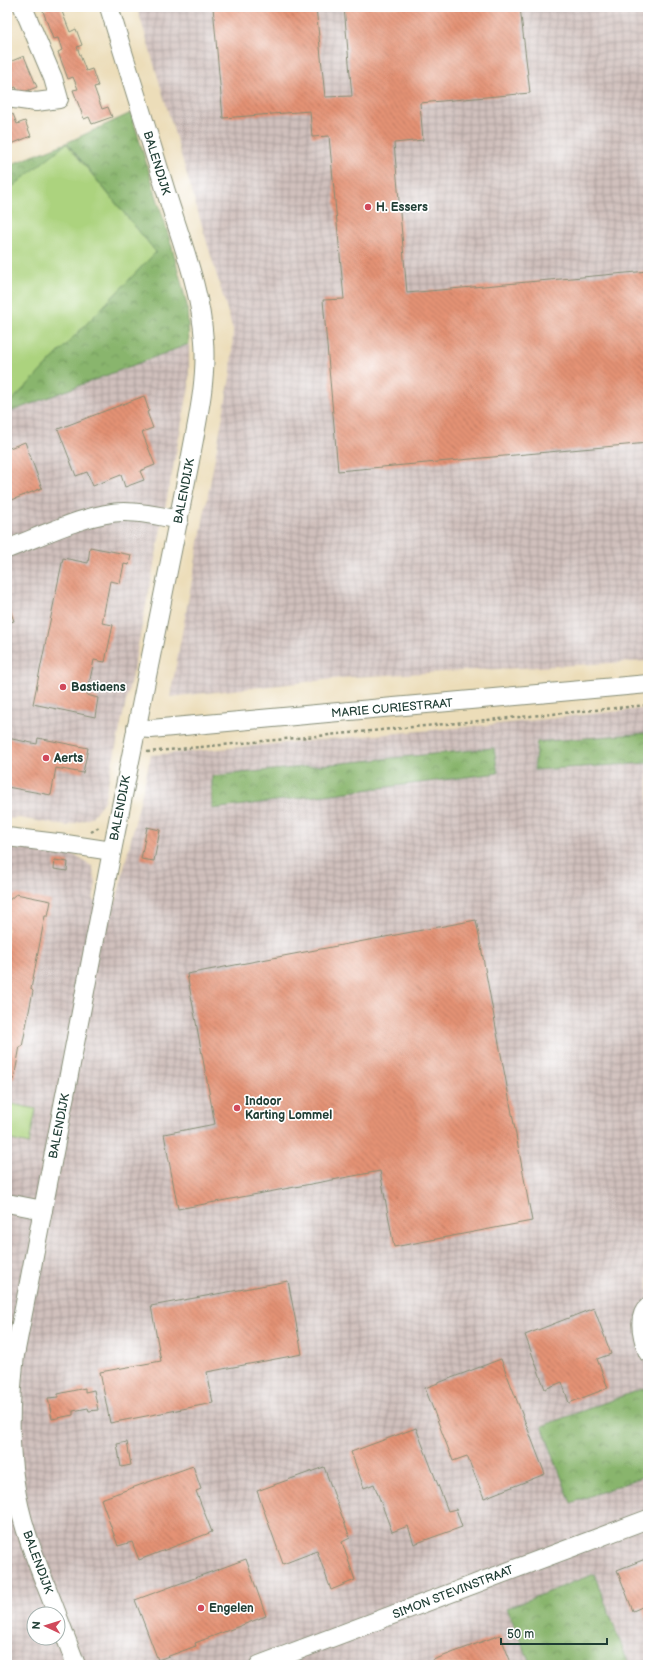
<svg xmlns="http://www.w3.org/2000/svg" width="655" height="1672" font-family="'Balsamiq Sans',sans-serif">
	<style>
		.industrial { fill: url(#industrial-grid); fill-rule: evenodd }
		.green { fill: #acd37e; stroke: #668859 }
		.forest { fill: url(#forest-crowns); stroke: #547950 }
		.building { fill: url(#building-back-hatch) }
		.lines { fill: none; stroke-linecap: round; stroke-linejoin: round }
		.minor-casing { stroke: #868d76; stroke-width: 20 }
		.path { stroke: #868d76; stroke-width: 2.5; stroke-dasharray: 3 3; stroke-linecap: butt }
		.minor { stroke: #fff; stroke-width: 18 }
		.poi-dot { fill: #d1495b; stroke: #fff; stroke-width: 1.5 }
		.labels { text-anchor: middle; stroke-width: 3.5; stroke-linejoin: round; paint-order: stroke }
		.street-label { font-size: 12px; fill: #1f3d34; stroke: #fff }
		.poi-label { font-size: 12px; font-weight: bold; fill: #1f3d34; stroke: #fff; text-anchor: start }
	</style>
	<defs>
		<pattern id="industrial-grid" width="8" height="8" patternUnits="userSpaceOnUse"><rect width="8" height="8" fill="#d0c0bc"/><path d="M0 4h8M4 0v8" fill="none" stroke="#a89d9a"/></pattern>
		<pattern id="forest-crowns" width="20" height="18" patternUnits="userSpaceOnUse"><rect width="20" height="18" fill="#89b56d"/><path d="M2 6a3 3 0 1 1 6 0M12 15a3 3 0 1 1 6 0" fill="none" stroke="#6f945a"/></pattern>
		<pattern id="building-back-hatch" width="6" height="6" patternUnits="userSpaceOnUse"><rect width="6" height="6" fill="#e49274"/><path d="M-1 5l2 2M0 0l6 6M5-1l2 2" fill="none" stroke="#b87860"/></pattern>
	</defs>
	<rect width="100%" height="100%" fill="#fff"/>
	<filter id="ink" filterUnits="userSpaceOnUse"><feTurbulence type="fractalNoise" baseFrequency=".025" numOctaves="2"/><feDisplacementMap in="SourceGraphic" scale="8" xChannelSelector="R" yChannelSelector="G"/><feConvolveMatrix kernelMatrix="1 2 1 2 8 2 1 2 1" color-interpolation-filters="sRGB"/></filter>
	<filter id="wash" filterUnits="userSpaceOnUse"><feTurbulence type="fractalNoise" baseFrequency=".012" numOctaves="4" result="noise"/><feDisplacementMap in="SourceGraphic" scale="16" xChannelSelector="R" yChannelSelector="G"/><feGaussianBlur stdDeviation="0.9" result="paint"/><feColorMatrix in="noise" values="0 0 0 0 0 0 0 0 0 0 0 0 0 0 0 0 0 1.4 0 .05"/><feComposite in="paint" operator="in"/></filter>
	<g filter="url(#wash)">
		<rect width="100%" height="100%" fill="#ecddb9"/>
		<g class="industrial">
			<polygon points="137,7 648,7 648,661 352,677 170,697 231,372 233,330"/>
			<polygon points="189,344 189,387 135,661 104,801 91,818 67,826 19,818 7,819 7,413"/>
			<path d="M648,708V1665H7V847L34,845L69,852L92,866L96,882L93,901L116,902L151,755L499,724ZM34,1614H58V1638H34Z"/>
		</g>
		<g class="green">
			<polygon points="66,143 156,252 7,406 7,191"/>
			<polygon points="7,1103 36,1109 29,1144 7,1139"/>
		</g>
		<g class="forest">
			<polygon points="131,113 172,247 187,305 189,344 7,413 7,406 156,252 67,143 7,191 7,166 66,143"/>
			<polygon points="648,733 648,763 534,770 537,742"/>
			<polygon points="494,748 498,773 212,809 212,776"/>
			<polygon points="644,1388 648,1399 648,1475 571,1503 542,1426"/>
			<polygon points="594,1574 629,1665 531,1665 507,1608"/>
		</g>
		<g id="blocks">
			<g class="building">
				<polygon points="46,7 65,7 61,9 70,32 76,29 82,45 77,47 86,71 92,69 98,86 94,87 102,109 108,107 112,117 92,124 89,117 84,119 73,90 78,89 73,77 68,79 58,52 62,50 58,38 53,39 43,11 47,9"/>
				<polygon points="213,7 316,7 325,97 352,96 344,7 520,7 530,93 420,103 423,140 394,143 407,293 648,271 648,443 338,471 323,300 344,299 329,136 312,137 310,111 223,118"/>
				<polygon points="24,56 37,87 19,94 16,87 7,90 7,70 10,69 7,63"/>
				<polygon points="13,114 17,124 25,121 31,136 9,145 7,141 7,117"/>
				<polygon points="144,396 149,411 147,412 153,428 142,432 155,465 140,471 144,480 125,487 121,475 93,486 87,472 76,476 58,429"/>
				<polygon points="25,442 42,488 7,502 7,449"/>
				<polygon points="90,547 131,555 129,565 124,564 120,583 110,581 102,623 113,625 105,662 94,660 87,695 98,698 95,717 33,704 63,558 88,563"/>
				<polygon points="7,602 14,621 7,623"/>
				<polygon points="7,738 37,744 38,738 88,748 83,773 56,768 51,795 7,787"/>
				<polygon points="147,827 160,830 154,861 141,859"/>
				<polygon points="55,860 68,862 67,871 54,869"/>
				<polygon points="16,894 51,901 48,916 45,916 31,989 33,991 22,1047 20,1046 14,1079 7,1078 7,902"/>
				<polygon points="476,920 532,1221 394,1247 380,1171 178,1209 164,1134 215,1124 187,974"/>
				<polygon points="288,1281 302,1354 207,1372 213,1403 110,1423 100,1372 161,1361 151,1306"/>
				<polygon points="594,1308 611,1354 597,1359 608,1388 569,1403 562,1382 545,1389 525,1335"/>
				<polygon points="501,1359 545,1474 484,1498 467,1456 453,1461 425,1388"/>
				<polygon points="85,1388 85,1392 94,1390 98,1410 89,1411 88,1408 73,1411 73,1415 52,1419 48,1398 58,1397 58,1394"/>
				<polygon points="416,1428 448,1511 456,1509 462,1527 414,1544 408,1526 392,1532 374,1484 364,1488 351,1452"/>
				<polygon points="127,1442 131,1465 121,1467 117,1444"/>
				<polygon points="193,1466 201,1489 196,1491 212,1532 139,1560 132,1542 118,1546 101,1499"/>
				<polygon points="324,1467 350,1538 342,1542 355,1580 331,1590 317,1551 283,1564 257,1491"/>
				<polygon points="648,1558 648,1623 642,1607 633,1611 617,1570"/>
				<polygon points="246,1559 266,1616 195,1643 196,1646 158,1660 135,1600"/>
				<polygon points="500,1635 512,1665 435,1665 433,1660"/>
			</g>
		</g>
	</g>
	<g filter="url(#ink)">
		<use href="#blocks" fill-opacity="0" stroke="#868d76" stroke-width="1"/>
		<g class="lines">
			<defs>
				<g id="minor">
					<polyline points="7,98 36,102 59,99 53,78 23,7"/>
					<path d="M7,549C39,537 90,512 124,512C142,512 161,516 179,520"/>
					<polyline points="136,728 151,729 648,684"/>
					<polyline points="7,837 66,844 112,851"/>
					<polyline points="7,1203 43,1210"/>
					<path d="M648,1307C636,1317 643,1340 648,1353"/>
					<path d="M57,1614C41,1572 21,1528 15,1483C8,1440 10,1398 15,1355L112,851L190,461C197,422 207,381 204,341C201,291 182,243 167,195C148,132 128,70 109,7"/>
					<polyline points="58,1617 76,1665"/>
					<polyline points="259,1665 648,1519"/>
				</g>
			</defs>
			<use href="#minor" class="minor-casing"/>
			<g class="path">
				<polyline points="147,752 648,705"/>
				<polyline points="91,832 101,826"/>
			</g>
			<use href="#minor" class="minor"/>
		</g>
	</g>
	<g class="poi-dot">
		<circle cx="368" cy="207" r="4"/>
		<circle cx="63" cy="687" r="4"/>
		<circle cx="46" cy="758" r="4"/>
		<circle cx="237" cy="1108" r="4"/>
		<circle cx="201" cy="1608" r="4"/>
	</g>
	<g class="labels">
		<g class="street-label">
			<text transform="translate(157 163) rotate(73)" y="4">BALENDIJK</text>
			<text transform="translate(184 491) rotate(-79)" y="4">BALENDIJK</text>
			<text transform="translate(392 708) rotate(-5)" y="4">MARIE CURIESTRAAT</text>
			<text transform="translate(120 808) rotate(-79)" y="4">BALENDIJK</text>
			<text transform="translate(59 1126) rotate(-79)" y="4">BALENDIJK</text>
			<text transform="translate(38 1562) rotate(70)" y="4">BALENDIJK</text>
			<text transform="translate(453 1592) rotate(-21)" y="4">SIMON STEVINSTRAAT</text>
		</g>
		<g class="poi-label">
			<text x="376" y="211">H. Essers</text>
			<text x="71" y="691">Bastiaens</text>
			<text x="54" y="762">Aerts</text>
			<text x="245" y="1105">Indoor<tspan x="245" dy="14">Karting Lommel</tspan></text>
			<text x="209" y="1612">Engelen</text>
		</g>
	</g>
	<rect width="655" height="1672" fill="none" stroke="#fff" stroke-width="24"/>
	<g transform="translate(46 1626) rotate(274)"><circle r="19" fill="#ffffff" stroke="#a5b1ae"/>
	<path d="M0-3L7 15L0 10L-7 15Z" fill="#d1495b"/>
	<text y="-6" font-size="11" font-weight="bold" text-anchor="middle" fill="#1f3d34">N</text>
	</g>
	<path d="M501 1638v6h106v-6" fill="none" stroke="#1f3d34" stroke-width="2"/>
	<text x="507" y="1638" font-size="12" fill="#1f3d34" stroke="#ffffff" stroke-width="3" paint-order="stroke">50 m</text>
</svg>
